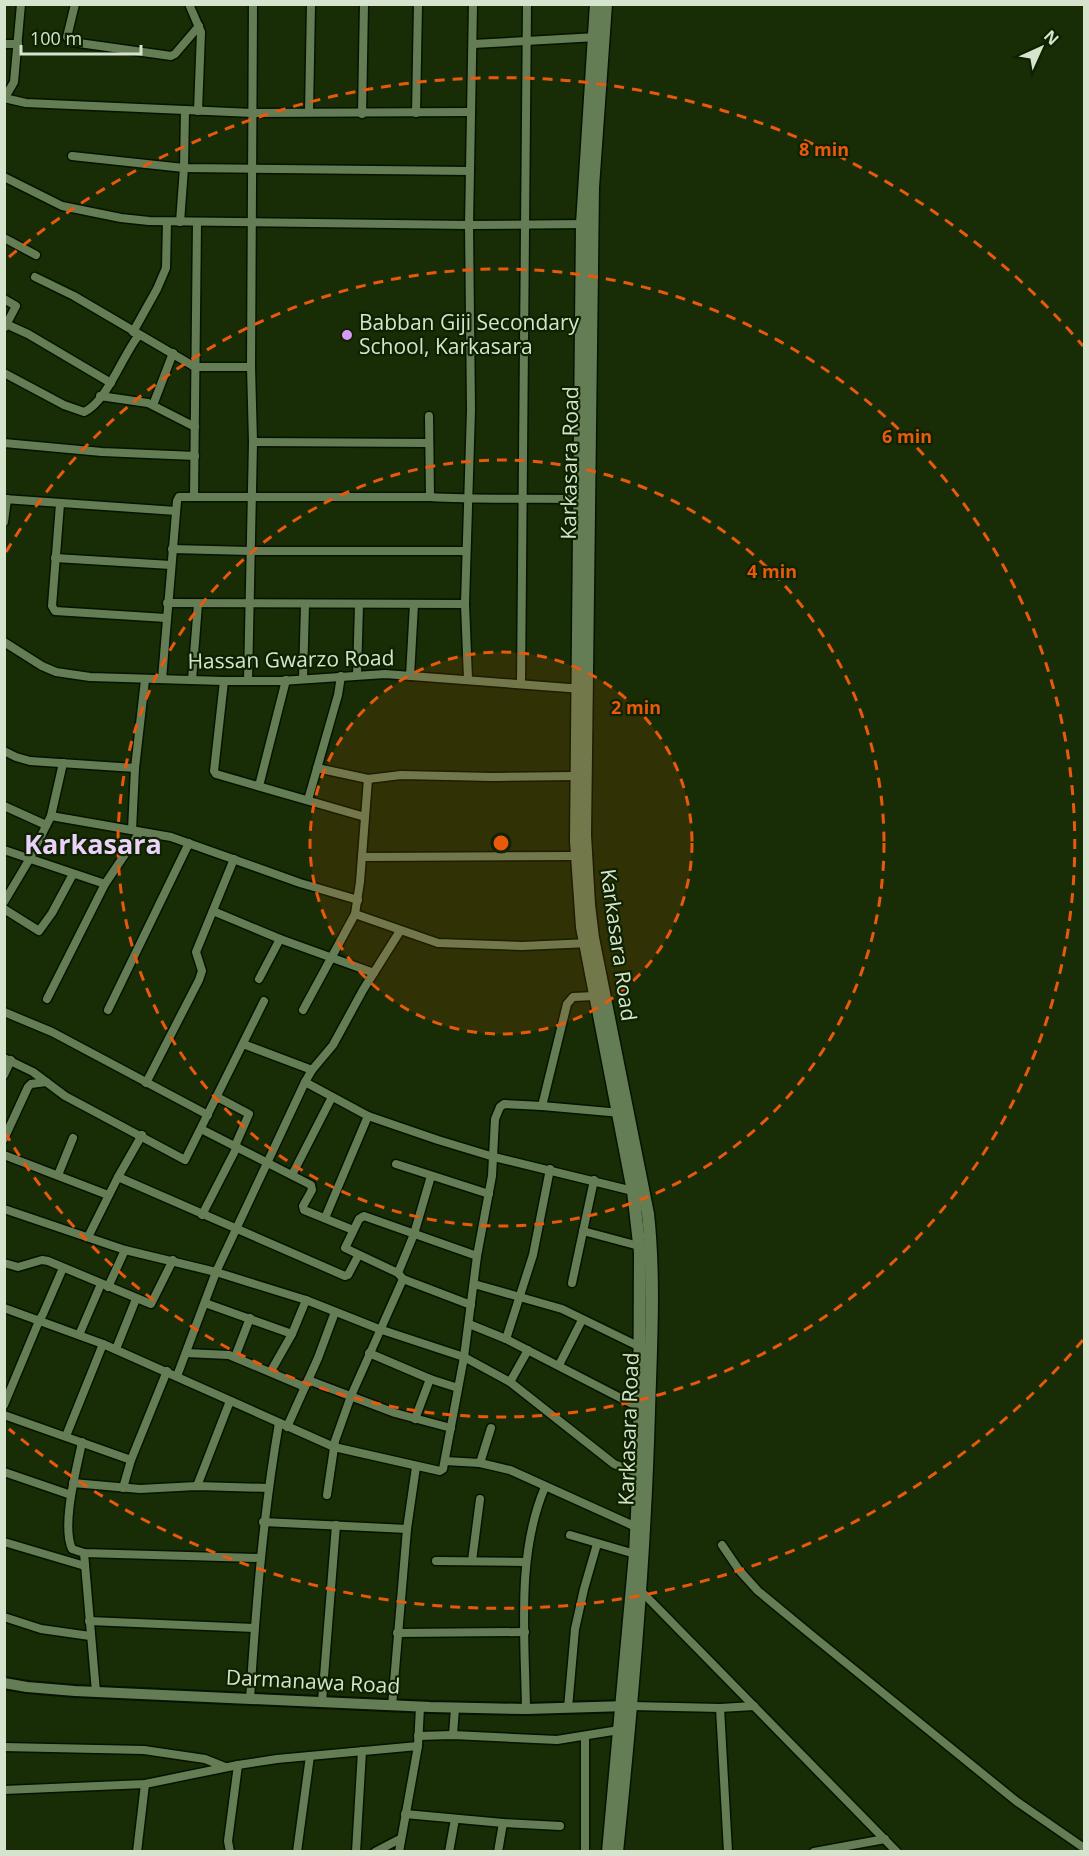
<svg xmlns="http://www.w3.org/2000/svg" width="1089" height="1856" font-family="'Open Sans',sans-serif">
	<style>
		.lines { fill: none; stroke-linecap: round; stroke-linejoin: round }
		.minor-casing { stroke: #051300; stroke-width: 11 }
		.tertiary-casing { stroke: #051300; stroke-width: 14 }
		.secondary-casing { stroke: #051300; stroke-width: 15 }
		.minor { stroke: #647d55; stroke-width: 8 }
		.tertiary { stroke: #647d55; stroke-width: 10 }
		.secondary { stroke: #647d55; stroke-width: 12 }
		.ring { fill: none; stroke: #e8590c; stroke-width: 3; stroke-dasharray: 10 8 }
		.poi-dot { fill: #d89af8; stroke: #0e2200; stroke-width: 2 }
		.labels { text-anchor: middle; stroke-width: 4.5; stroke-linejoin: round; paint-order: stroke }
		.poi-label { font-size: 21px; fill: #d6e4ce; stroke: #0e2200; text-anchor: start }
		.street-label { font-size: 21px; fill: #d6e4ce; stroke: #0e2200 }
		.district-label { font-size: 27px; font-weight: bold; fill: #ecd2fa; stroke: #0e2200 }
		.centre { fill: #e8590c; stroke: #0e2200; stroke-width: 3 }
		.ring-label { font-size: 18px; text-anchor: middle; font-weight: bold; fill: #e8590c; stroke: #0e2200; stroke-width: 4.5; stroke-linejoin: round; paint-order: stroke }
	</style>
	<rect width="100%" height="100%" fill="#182c06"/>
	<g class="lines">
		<defs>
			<g id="minor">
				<polyline points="75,4 67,37 72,42 171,56 175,54 199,26"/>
				<polyline points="189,4 201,32 198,111"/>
				<polyline points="4,44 18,44"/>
				<polyline points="473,44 597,37"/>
				<polyline points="4,98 26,103 253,113 471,112"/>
				<polyline points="4,99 14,82 21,4"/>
				<polyline points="309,112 311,4"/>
				<polyline points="416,113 418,4"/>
				<polyline points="362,114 364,4"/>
				<polyline points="72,156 184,168 470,171"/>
				<polyline points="4,177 62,206 121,218 149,221 469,225 586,224"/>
				<polyline points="180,222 184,168 185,110"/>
				<polyline points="4,238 36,255"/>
				<polyline points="35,277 74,296 195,367 251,367"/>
				<polyline points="4,299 16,306 5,327"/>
				<polyline points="6,324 28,334 111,383"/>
				<polyline points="133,332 157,289 166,268 167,222"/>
				<path d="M4,373L64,405L84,412C107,402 123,354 139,335"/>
				<polyline points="100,396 148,403 195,427"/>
				<polyline points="153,405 173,353"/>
				<polyline points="429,416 430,497"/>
				<polyline points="253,442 429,443"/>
				<polyline points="4,443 102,452 195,456"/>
				<polyline points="194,497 197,222"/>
				<polyline points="4,499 176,511"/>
				<polyline points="60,504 52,606 55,611 166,618"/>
				<polyline points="4,522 7,499"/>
				<polyline points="172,549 250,551 466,551"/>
				<polyline points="55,558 171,565"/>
				<polyline points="167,603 465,604"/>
				<polyline points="4,642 42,666 56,672 90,677 224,681 281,681 385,674 582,689"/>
				<polyline points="357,675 359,605"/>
				<polyline points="410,676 414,604"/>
				<path d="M162,679L177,501L179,497H430C480,500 530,498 580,499"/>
				<polyline points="303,679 305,605"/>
				<polyline points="468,679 465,604 471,410 469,225 473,4"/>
				<polyline points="192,680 198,604"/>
				<polyline points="224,681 214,771 216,774 365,817"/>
				<polyline points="248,681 253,442 251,367 253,4"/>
				<polyline points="521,684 527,4"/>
				<polyline points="4,751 16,757 30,761 135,768"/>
				<polyline points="317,768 368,779 401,775 493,777 576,776"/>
				<polyline points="259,786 286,680"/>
				<polyline points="308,800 338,695 341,676"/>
				<polyline points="4,806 46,825"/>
				<polyline points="51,816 171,837 300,883 358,900"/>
				<polyline points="132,830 135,768 145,680"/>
				<polyline points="4,850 105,884"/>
				<polyline points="362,857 577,856"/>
				<polyline points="4,902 29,860 51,816 63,763"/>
				<polyline points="4,909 39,931 52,913 73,874"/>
				<polyline points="213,911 280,939 374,973"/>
				<polyline points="355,914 438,943 522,946 590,943"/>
				<polyline points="259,979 280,939"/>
				<polyline points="47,999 105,884 140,832"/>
				<polyline points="108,1010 189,843"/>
				<polyline points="303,1010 355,914 360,882 368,779"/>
				<polyline points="4,1012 52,1032 208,1115"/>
				<polyline points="243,1044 312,1070"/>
				<polyline points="4,1058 33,1072 65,1096 185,1160 264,1001"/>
				<polyline points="4,1075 11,1060"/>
				<polyline points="305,1082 368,1116 438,1140 494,1157 633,1191"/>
				<polyline points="146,1083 199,980 202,971 196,952 234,859"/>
				<polyline points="217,1097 249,1114 235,1146"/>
				<polyline points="542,1106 567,1004 573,997 595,996"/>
				<polyline points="201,1129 311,1185 312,1190 303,1206 304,1210 353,1230"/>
				<polyline points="4,1139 28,1087 31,1084 46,1082"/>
				<polyline points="4,1155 108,1195"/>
				<polyline points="396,1164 489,1194"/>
				<polyline points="58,1175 73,1138"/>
				<polyline points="292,1175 332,1097"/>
				<polyline points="118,1177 345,1276 348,1275 358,1256"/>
				<polyline points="4,1209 125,1250 216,1272 306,1300 379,1329 464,1357 510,1382 614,1464 639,1474"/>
				<polyline points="202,1215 237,1147"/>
				<polyline points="325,1218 368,1116"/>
				<polyline points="583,1231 639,1246"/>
				<polyline points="88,1237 118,1177 142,1135"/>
				<polyline points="4,1263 18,1267 42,1260 48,1261 151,1304 173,1260"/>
				<polyline points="398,1273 414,1234 431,1176"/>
				<polyline points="572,1283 594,1180"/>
				<polyline points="474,1284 562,1309 640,1347"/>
				<polyline points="108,1287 125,1250"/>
				<polyline points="205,1303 292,1334"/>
				<polyline points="471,1305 403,1279 398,1273 345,1248 359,1219 364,1216 477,1256"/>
				<polyline points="4,1308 103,1344 334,1447 440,1471 443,1469 464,1357 477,1256 492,1176 495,1119 500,1107 504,1104 542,1106 621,1113"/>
				<polyline points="469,1324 506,1339 640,1408"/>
				<polyline points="79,1335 101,1284"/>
				<polyline points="506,1339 533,1255 550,1169"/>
				<polyline points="116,1349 136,1299"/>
				<polyline points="186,1353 229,1355 305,1387"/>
				<polyline points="369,1353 430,1379 458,1388"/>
				<polyline points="235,1357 250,1318"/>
				<polyline points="559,1365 582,1320"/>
				<polyline points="271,1371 292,1334 306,1300"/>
				<polyline points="177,1376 216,1272 305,1082 312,1070 333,1045 363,990 400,931"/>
				<polyline points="308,1380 395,1413 451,1428"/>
				<polyline points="510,1382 528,1350"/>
				<polyline points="4,1405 39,1321 43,1314 63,1268"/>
				<polyline points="4,1415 131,1460"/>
				<polyline points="415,1419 430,1379"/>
				<polyline points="287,1427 318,1358 335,1312"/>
				<polyline points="66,1436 103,1344"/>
				<path d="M82,1442C77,1468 61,1524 72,1549L84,1553L259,1558"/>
				<polyline points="445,1461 480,1463 510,1470 636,1527"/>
				<polyline points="480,1463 491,1428"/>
				<polyline points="4,1472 71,1495"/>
				<polyline points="73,1483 140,1489 197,1486 268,1488"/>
				<polyline points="197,1486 230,1401"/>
				<polyline points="123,1488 131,1460 167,1371"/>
				<polyline points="327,1495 335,1441 351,1396 403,1279"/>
				<polyline points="263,1522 407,1529"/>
				<polyline points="570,1535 635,1554"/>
				<polyline points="4,1542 85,1566"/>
				<polyline points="722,1545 739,1570 758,1591 809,1633 1016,1801 1084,1848"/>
				<polyline points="84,1553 96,1692"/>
				<polyline points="436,1561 526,1562"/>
				<polyline points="472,1561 480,1499"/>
				<polyline points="641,1591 897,1852"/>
				<polyline points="4,1617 41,1629 90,1636"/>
				<polyline points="89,1621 254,1628"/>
				<polyline points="397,1633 525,1632"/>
				<path d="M250,1699C256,1606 263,1515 279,1423"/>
				<polyline points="322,1702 336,1525"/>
				<polyline points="392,1706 407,1529 416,1467"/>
				<polyline points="632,1706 720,1708 754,1706"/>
				<polyline points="568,1708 575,1629 584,1589 597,1544"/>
				<polyline points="720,1708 728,1852"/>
				<path d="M526,1709C525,1636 516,1555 545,1487"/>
				<polyline points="453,1735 455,1708"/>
				<polyline points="418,1736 453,1735 557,1740 619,1730"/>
				<polyline points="4,1747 144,1750 205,1759 225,1767"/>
				<polyline points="4,1790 145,1784 238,1765 277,1759 418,1746"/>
				<polyline points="405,1814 503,1823 560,1826"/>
				<polyline points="137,1852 145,1784"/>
				<polyline points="230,1852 228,1841 238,1765"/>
				<polyline points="297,1852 310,1756"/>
				<polyline points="356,1852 362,1751"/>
				<polyline points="375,1852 400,1839"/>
				<polyline points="399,1852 418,1746 420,1707"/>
				<polyline points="449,1852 455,1819"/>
				<polyline points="498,1852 503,1823"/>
				<polyline points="585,1852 585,1736"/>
				<polyline points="814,1852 885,1839"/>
			</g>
			<polyline id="tertiary" points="4,1683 27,1687 75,1691 430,1707 526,1709 627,1706"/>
			<g id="secondary">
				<polyline points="596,4 582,224 576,841 582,927 633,1191 640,1252 639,1474 635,1554 608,1852"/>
				<path d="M606,4L593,187L585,835L589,905L593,938L648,1214C655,1279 651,1345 649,1410C645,1558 632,1705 617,1852"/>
			</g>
		</defs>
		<use href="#minor" class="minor-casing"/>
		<use href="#tertiary" class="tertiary-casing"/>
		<use href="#secondary" class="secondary-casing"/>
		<use href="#minor" class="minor"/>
		<use href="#tertiary" class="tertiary"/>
		<use href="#secondary" class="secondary"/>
	</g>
	<circle cx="501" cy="843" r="191" fill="#e8590c" fill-opacity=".12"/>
	<g class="ring">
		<circle cx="501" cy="843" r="191"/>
		<circle cx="501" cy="843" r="383"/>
		<path d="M6 552A574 574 0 1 1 6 1134"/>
		<path d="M1083 1340A765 765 0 0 1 9 1429M9 257A765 765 0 0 1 1083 346"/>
	</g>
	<circle class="poi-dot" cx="347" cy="335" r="6"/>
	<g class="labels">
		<g class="poi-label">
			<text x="359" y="330">Babban Giji Secondary<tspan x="359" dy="24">School, Karkasara</tspan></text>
		</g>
		<g class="street-label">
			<text transform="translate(570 463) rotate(-89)" y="7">Karkasara Road</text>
			<text transform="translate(291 660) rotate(-1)" y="7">Hassan Gwarzo Road</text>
			<text transform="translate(618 945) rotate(82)" y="7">Karkasara Road</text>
			<text transform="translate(629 1429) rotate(-88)" y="7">Karkasara Road</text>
			<text transform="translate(313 1682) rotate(3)" y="7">Darmanawa Road</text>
		</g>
		<g class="district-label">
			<text x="93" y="854">Karkasara</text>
		</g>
	</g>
	<circle cx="501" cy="843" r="9" class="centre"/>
	<g class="ring-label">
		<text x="824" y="156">8 min</text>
		<text x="907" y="443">6 min</text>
		<text x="772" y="578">4 min</text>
		<text x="636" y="714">2 min</text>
	</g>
	<rect width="1089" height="1856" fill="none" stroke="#d6e4ce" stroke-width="12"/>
	<g transform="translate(1041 48) rotate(45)" stroke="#0e2200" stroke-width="4.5" paint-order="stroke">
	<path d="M0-4.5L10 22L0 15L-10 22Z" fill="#d6e4ce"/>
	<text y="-9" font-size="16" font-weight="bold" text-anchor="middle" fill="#d6e4ce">N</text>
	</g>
	<path d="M21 45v9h120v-9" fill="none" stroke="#d6e4ce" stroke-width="3"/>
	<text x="30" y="45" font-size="18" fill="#d6e4ce" stroke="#0e2200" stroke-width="4.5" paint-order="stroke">100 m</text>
</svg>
